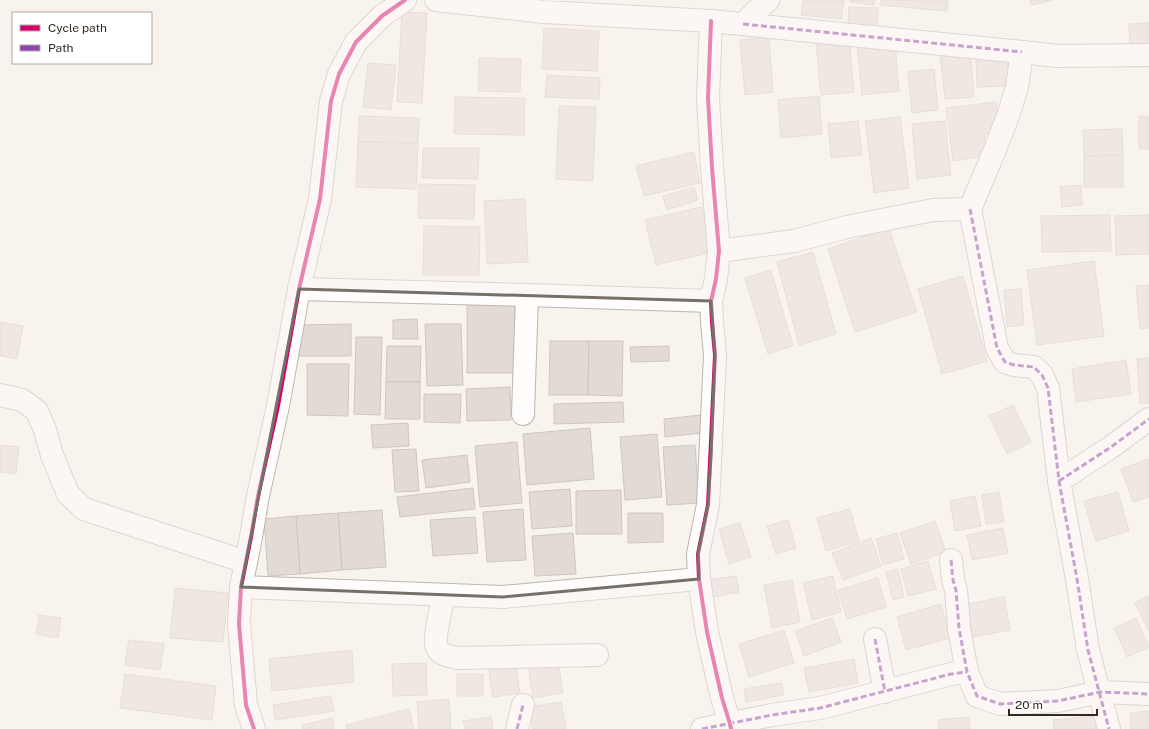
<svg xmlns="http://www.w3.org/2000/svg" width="1149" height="729" font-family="'Public Sans',sans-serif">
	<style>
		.building { fill: #e1dad5; stroke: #cfc7c2 }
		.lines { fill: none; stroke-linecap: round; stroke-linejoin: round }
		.street-casing { stroke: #bcb6af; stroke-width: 24 }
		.street { stroke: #fefdfc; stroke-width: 22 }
		.quiet { stroke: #8e44ad; stroke-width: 3; stroke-dasharray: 6 3; stroke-linecap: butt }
		.cycleway-casing { stroke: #fff; stroke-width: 6 }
		.cycleway { stroke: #d6006c; stroke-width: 4 }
		.marked { fill: none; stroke: #777069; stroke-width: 3; stroke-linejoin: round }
	</style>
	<rect width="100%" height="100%" fill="#f9f3ed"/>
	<g class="building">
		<polygon points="803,0 844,0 841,19 801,15"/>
		<polygon points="850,0 875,0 874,5 850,2"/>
		<polygon points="881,0 948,0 947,11 880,5"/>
		<polygon points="1030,0 1053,0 1031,5"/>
		<polygon points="849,7 878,8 877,28 848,27"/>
		<polygon points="402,12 427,13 422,103 397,102"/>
		<polygon points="1149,23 1149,44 1130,44 1129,24"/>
		<polygon points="544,28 599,31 597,71 542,69"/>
		<polygon points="769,37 773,92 745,95 740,40"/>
		<polygon points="849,40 854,92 821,95 816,43"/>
		<polygon points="895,43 899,91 862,95 857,47"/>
		<polygon points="970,51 974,97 945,99 940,54"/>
		<polygon points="1008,57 1009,86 977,87 976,58"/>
		<polygon points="479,58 521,59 520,92 478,91"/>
		<polygon points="368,63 396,65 391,110 363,107"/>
		<polygon points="934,69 938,110 912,113 908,72"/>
		<polygon points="547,75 600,78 599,99 545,97"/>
		<polygon points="819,96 822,134 781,138 778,100"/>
		<polygon points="455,97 525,98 524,135 454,134"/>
		<polygon points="996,102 1000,132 984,134 987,156 953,161 946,108"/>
		<polygon points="559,106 596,107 593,181 556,179"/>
		<polygon points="359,116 419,118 418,143 358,142"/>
		<polygon points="1139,116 1149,117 1149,149 1139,149"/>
		<polygon points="900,117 909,188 874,193 865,121"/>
		<polygon points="858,121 862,155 831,158 828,124"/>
		<polygon points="945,121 951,175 917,179 912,124"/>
		<polygon points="1122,129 1123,155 1084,156 1083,130"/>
		<polygon points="358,142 418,143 416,189 356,187"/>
		<polygon points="423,148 479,148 478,179 422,178"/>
		<polygon points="694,152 700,183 644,196 636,166"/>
		<polygon points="1123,155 1123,187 1084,187 1084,156"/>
		<polygon points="419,184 475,185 474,219 418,218"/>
		<polygon points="1081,185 1082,205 1062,207 1060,187"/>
		<polygon points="694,187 698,200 667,210 663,196"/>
		<polygon points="525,199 528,262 487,264 484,201"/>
		<polygon points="702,207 713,252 656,265 645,220"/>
		<polygon points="1110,215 1111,251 1042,252 1041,216"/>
		<polygon points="1149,215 1149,254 1116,255 1115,216"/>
		<polygon points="424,226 480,227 479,275 423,275"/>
		<polygon points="889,228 917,312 855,332 828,249"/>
		<polygon points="813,252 836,334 799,345 777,262"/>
		<polygon points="1094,261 1104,336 1037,345 1027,270"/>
		<polygon points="771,270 793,346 768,354 745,278"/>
		<polygon points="963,276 987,361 942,374 918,289"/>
		<polygon points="1149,285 1149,328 1140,329 1136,286"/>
		<polygon points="1021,289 1024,325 1007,327 1004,290"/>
		<polygon points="467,303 515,303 514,373 467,373"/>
		<polygon points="417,319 418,339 393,339 393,320"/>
		<polygon points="0,322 23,326 17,359 0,356"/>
		<polygon points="351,324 351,356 299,356 298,325"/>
		<polygon points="425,324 461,324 463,385 427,386"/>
		<polygon points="356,337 382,337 380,415 354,414"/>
		<polygon points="550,341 589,341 588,395 549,395"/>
		<polygon points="589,341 623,341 622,396 588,395"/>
		<polygon points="387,346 421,346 420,382 386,382"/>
		<polygon points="669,346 669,361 631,362 630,347"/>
		<polygon points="1149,358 1149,403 1140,404 1137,359"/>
		<polygon points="1126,360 1131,394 1076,402 1072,369"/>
		<polygon points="307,364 349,364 348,416 307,415"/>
		<polygon points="386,382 420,382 420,419 385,419"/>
		<polygon points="510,387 511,420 467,421 466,389"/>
		<polygon points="424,394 461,394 460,423 424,422"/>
		<polygon points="623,402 624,422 554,424 554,404"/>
		<polygon points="1013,405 1031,442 1007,454 989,416"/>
		<polygon points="701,415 702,433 665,437 664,419"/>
		<polygon points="408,423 409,446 373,448 371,425"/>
		<polygon points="590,428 594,479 527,485 523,434"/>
		<polygon points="657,434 662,497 625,500 620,437"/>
		<polygon points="517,442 522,503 480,507 475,446"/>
		<polygon points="0,445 19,447 16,474 0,472"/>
		<polygon points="695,445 699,503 667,505 663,447"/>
		<polygon points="416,449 419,491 395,492 392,450"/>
		<polygon points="467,455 470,482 426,488 422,460"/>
		<polygon points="1149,459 1149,497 1133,502 1121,469"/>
		<polygon points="473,488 475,509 400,517 397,497"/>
		<polygon points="570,489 572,526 532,529 529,492"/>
		<polygon points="621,490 622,534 576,534 576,491"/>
		<polygon points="999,492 1004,522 986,524 982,495"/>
		<polygon points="1118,492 1129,531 1096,541 1084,501"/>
		<polygon points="975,496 981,526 955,531 950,501"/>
		<polygon points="523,509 526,560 487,562 483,512"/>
		<polygon points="850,509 859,541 826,551 817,518"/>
		<polygon points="382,510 386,567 342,570 338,513"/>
		<polygon points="338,513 342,570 300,574 296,516"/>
		<polygon points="628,513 663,513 663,542 628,543"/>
		<polygon points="296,516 300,574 268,576 264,519"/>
		<polygon points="475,517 478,553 433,556 430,520"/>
		<polygon points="788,520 796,548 776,554 767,526"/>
		<polygon points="935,521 946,552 911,564 900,533"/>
		<polygon points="740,523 751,557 729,564 719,529"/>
		<polygon points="1003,528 1008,553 972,560 967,535"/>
		<polygon points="573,533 576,574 535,576 532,536"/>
		<polygon points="897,533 904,559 883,565 876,539"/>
		<polygon points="871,538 881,566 843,580 832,553"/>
		<polygon points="928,561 936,589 908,596 901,569"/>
		<polygon points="898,569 904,597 893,600 886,572"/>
		<polygon points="736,576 739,592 708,598 705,580"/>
		<polygon points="833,576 841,612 812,620 803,583"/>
		<polygon points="878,578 886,607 847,619 838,590"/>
		<polygon points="792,580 800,622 772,628 764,585"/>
		<polygon points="175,588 228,593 223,642 170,638"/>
		<polygon points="1148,596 1149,597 1149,631 1135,603"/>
		<polygon points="1004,597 1010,630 973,637 967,604"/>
		<polygon points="941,604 950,638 906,650 897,617"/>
		<polygon points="39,615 61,618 58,638 36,634"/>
		<polygon points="832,618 841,642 804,656 795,631"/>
		<polygon points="1136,618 1149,647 1127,657 1114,628"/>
		<polygon points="784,630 794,663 749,677 739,644"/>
		<polygon points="129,640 164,644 160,670 125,665"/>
		<polygon points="352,650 354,682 272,691 269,659"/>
		<polygon points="854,659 858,683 809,692 804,668"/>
		<polygon points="558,661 563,693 533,698 528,666"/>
		<polygon points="515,662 520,693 493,697 488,667"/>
		<polygon points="426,663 427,695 393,696 392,664"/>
		<polygon points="125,674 216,686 212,720 120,708"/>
		<rect x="457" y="674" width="26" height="22"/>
		<polygon points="781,683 784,695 746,702 744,689"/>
		<polygon points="331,696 334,711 275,720 273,705"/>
		<polygon points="449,699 451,729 419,729 417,702"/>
		<polygon points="561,702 566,729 533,729 529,707"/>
		<polygon points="409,709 414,729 347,729 346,725"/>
		<polygon points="1149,711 1149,729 1131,729 1130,713"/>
		<polygon points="1095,716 1096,729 1054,729 1053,720"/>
		<polygon points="491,717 493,729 465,729 463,721"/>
		<polygon points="969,717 970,729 939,729 938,720"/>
		<polygon points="332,718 334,729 303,729 302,725"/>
	</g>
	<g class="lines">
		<defs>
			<g id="street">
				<polyline points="436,0 544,12 711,21 1022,52"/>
				<polyline points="711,21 708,98 712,168 719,251 716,279 711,301 712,322 715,355 708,505 698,554 699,579 707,632 722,698 730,724 731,729"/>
				<polyline points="743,24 768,0"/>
				<polyline points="970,209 997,348 1005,362 1014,365 1034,367 1042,375 1048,388 1059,481 1077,579 1088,650 1109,729"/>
				<polyline points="719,251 794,241 847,227 933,210 970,209 994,152 1008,116 1017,87 1022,52 1057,56 1149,55"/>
				<polyline points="299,289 527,295 711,301"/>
				<polyline points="0,395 22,400 37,411 45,430 52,455 68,494 84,509 246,562"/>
				<polyline points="523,414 527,295"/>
				<polyline points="1059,481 1111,447 1149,419"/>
				<polyline points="951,560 953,580 956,590 959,628 967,672 977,696 1000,704 1058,701 1100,692 1149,694"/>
				<polyline points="241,587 503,597 699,579"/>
				<path d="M444,595C442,605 433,638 437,648C440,655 452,657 459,658L597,655"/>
				<polyline points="875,639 885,692"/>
				<polyline points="254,729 246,705 239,624 241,587 251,537 258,496 278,406 299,289 320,199 331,101 339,74 356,42 382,16 405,0"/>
				<polyline points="517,729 523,705"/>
				<polyline points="702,729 772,715 820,708 951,674 967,672"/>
			</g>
		</defs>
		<use href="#street" class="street-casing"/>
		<use href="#street" class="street"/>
		<g class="quiet">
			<polyline points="743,24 1022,52"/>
			<polyline points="970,209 997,348 1005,362 1014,365 1034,367 1042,375 1048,388 1059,481 1077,579 1088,650 1109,729"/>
			<polyline points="1059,481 1111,447 1149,419"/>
			<polyline points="951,560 953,580 956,590 959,628 967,672 977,696 1000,704 1058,701 1100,692 1149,694"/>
			<polyline points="875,639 885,692"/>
			<polyline points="517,729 523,705"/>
			<polyline points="702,729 772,715 820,708 951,674 967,672"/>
		</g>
		<defs>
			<g id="cycleway">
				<polyline points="711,21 708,98 712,168 719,251 716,279 711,301 712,322 715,355 708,505 698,554 699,579 707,632 722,698 730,724 731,729"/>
				<polyline points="254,729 246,705 239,624 241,587 251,537 258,496 278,406 299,289 320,199 331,101 339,74 356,42 382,16 405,0"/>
			</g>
		</defs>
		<use href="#cycleway" class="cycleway-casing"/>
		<use href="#cycleway" class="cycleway"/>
	</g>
	<path d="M0 0H1149V729H0ZM299,289L711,301L715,355L711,456L708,505L698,554L699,579L503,597L241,587Z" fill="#f9f3ed" fill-opacity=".55" fill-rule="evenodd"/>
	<path class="marked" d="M299,289L711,301L715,355L711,456L708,505L698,554L699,579L503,597L241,587Z"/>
	<rect x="12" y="12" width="140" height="52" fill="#ffffff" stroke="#adaaa7"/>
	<rect x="20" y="25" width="20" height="6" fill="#d6006c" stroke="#adaaa7"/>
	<text x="48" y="32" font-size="12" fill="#312a22">Cycle path</text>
	<rect x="20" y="45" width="20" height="6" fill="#8e44ad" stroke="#adaaa7"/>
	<text x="48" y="52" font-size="12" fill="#312a22">Path</text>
	<path d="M1009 709v6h88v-6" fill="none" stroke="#312a22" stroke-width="2"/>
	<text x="1015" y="709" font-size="12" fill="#312a22" stroke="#ffffff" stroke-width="3" paint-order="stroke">20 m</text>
</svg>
